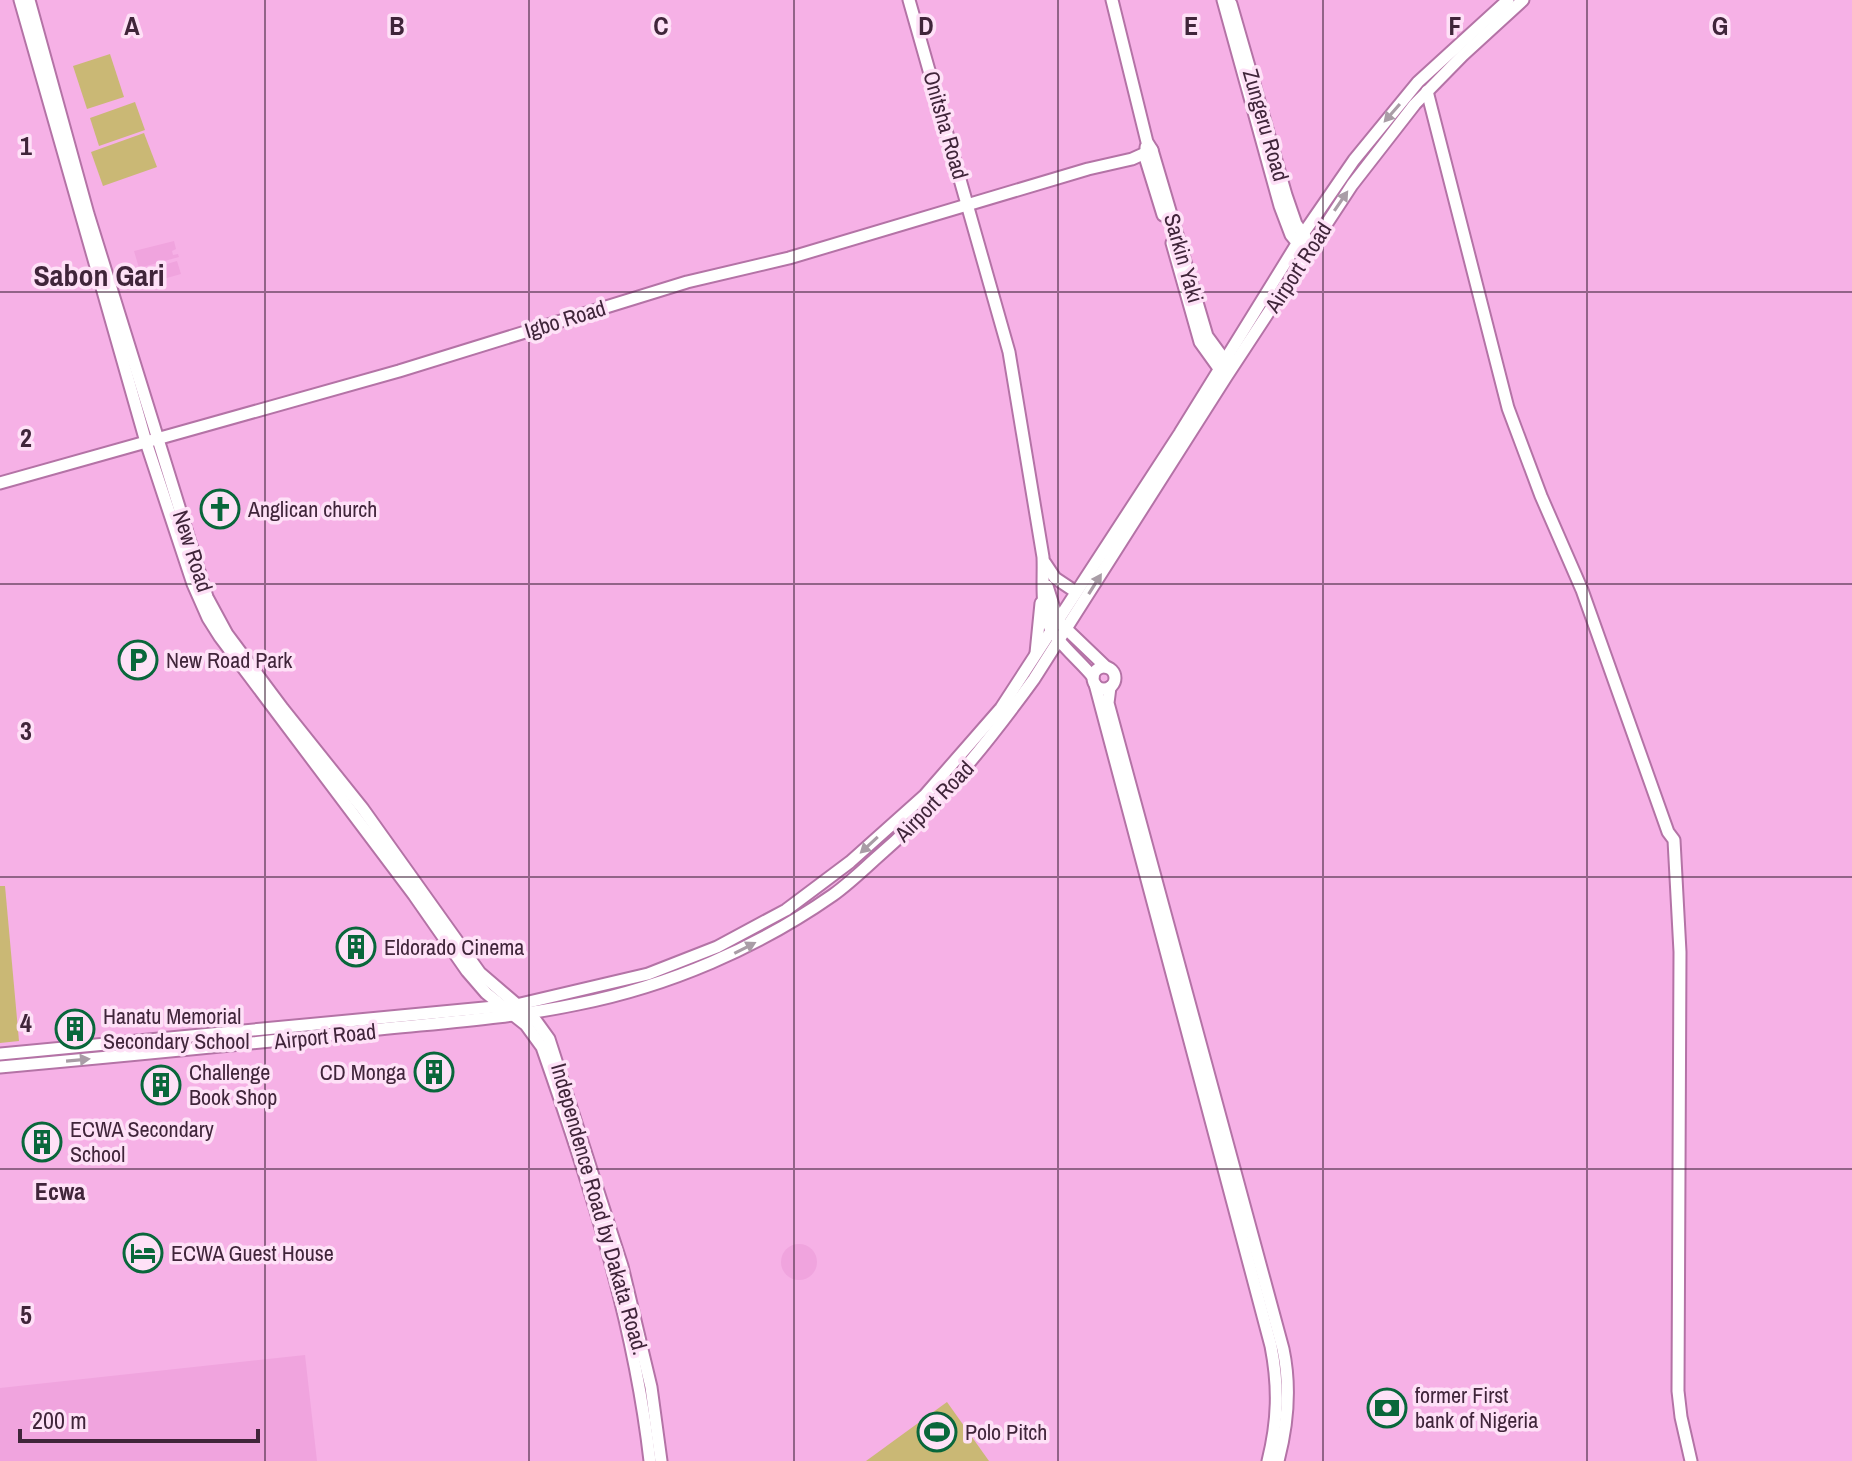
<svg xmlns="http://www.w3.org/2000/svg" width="1852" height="1461" font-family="'Archivo Narrow',sans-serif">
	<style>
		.built { fill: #f0a4de }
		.green { fill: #cab875 }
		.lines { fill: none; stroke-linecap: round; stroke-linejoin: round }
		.secondary-casing { stroke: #b473a6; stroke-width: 15 }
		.secondary { stroke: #fff; stroke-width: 11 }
		.oneway { fill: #a99da6 }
		.grid { fill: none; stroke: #40253a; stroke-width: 2; stroke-opacity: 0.55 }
		.labels { text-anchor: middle; stroke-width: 7; stroke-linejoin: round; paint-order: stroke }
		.street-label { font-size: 22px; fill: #40253a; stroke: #fee1f7 }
		.poi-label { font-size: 22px; fill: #40253a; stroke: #fee1f7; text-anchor: start }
		.neighbourhood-label { font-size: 24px; font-weight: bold; fill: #40253a; stroke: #fee1f7 }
		.district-label { font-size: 30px; font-weight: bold; fill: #40253a; stroke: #fee1f7 }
		.grid-label { font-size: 26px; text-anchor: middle; font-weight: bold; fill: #40253a; stroke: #fee1f7; stroke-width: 7; stroke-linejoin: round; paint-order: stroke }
	</style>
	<rect width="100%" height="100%" fill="#f6b1e6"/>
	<g class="built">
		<polygon points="174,241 176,249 172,251 173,255 178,254 179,257 139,268 134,251"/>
		<polygon points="177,261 181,274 142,285 139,272"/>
		<circle cx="799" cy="1262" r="18"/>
		<polygon points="305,1355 317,1461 0,1461 0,1388"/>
	</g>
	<g class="green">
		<polygon points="110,54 124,97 87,109 73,66"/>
		<polygon points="135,102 145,130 99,146 90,118"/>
		<polygon points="144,133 157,167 103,186 91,152"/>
		<polygon points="0,886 5,886 19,1041 0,1043"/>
		<polygon points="947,1402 989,1461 866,1461"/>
	</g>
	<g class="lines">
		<defs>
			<g id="secondary">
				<path d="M20,0L146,442L193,584L208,618L220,637L414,895L467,971L486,993L526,1025L542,1047C589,1181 634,1320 650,1461"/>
				<polyline points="29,0 88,214 207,597 227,634 283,709 363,809 480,973 536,1021 549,1039 622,1266 651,1387 661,1461"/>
				<path d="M909,0L1009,352L1043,557C1044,581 1040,606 1050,628C1058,643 1082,663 1093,677"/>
				<polyline points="1112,0 1147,142 1152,150 1207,336 1229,366"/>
				<polyline points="1223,0 1280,206 1291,235 1300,246"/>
				<polyline points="1231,4 1286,195 1296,224 1306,238"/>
				<polyline points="1427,91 1508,408 1541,496 1582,590 1668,832 1674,840 1680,952 1678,1391 1681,1417 1691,1461"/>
				<polyline points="1146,147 1146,160 1163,215"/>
				<polyline points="1172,243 1200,342 1223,374"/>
				<polyline points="0,483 399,371 687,282 789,258 1088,169 1132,159 1152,150"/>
				<polyline points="1045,563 1055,578 1076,592"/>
				<polyline points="1047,586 1058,621 1106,667"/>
				<polyline points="1036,653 1041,603"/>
				<circle cx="1104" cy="678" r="11"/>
				<path d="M1095,684L1271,1346C1279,1387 1278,1421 1268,1461"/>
				<path d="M1110,687L1108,703L1283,1349C1291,1387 1288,1423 1278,1461"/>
				<polyline points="0,1054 516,1005 648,974 717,947 786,910 850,862 925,795 1001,708 1180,433 1303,234 1354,160 1418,82 1508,0"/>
				<path d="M0,1067C121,1056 241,1045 362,1031C434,1023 507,1019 578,1004C669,986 757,948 833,895C847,885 861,872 874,860C937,806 986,745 1034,679L1226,377L1352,185L1415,104L1463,55L1523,0"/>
			</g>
		</defs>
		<use href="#secondary" class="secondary-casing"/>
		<use href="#secondary" class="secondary"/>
	</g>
	<defs><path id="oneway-solid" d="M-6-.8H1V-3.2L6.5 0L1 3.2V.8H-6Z" transform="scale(2)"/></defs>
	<g class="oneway">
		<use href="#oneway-solid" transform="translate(1392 113) rotate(131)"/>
		<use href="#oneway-solid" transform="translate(1341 201) rotate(-56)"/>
		<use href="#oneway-solid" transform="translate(1095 584) rotate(-58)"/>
		<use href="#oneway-solid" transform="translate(869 845) rotate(137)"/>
		<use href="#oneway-solid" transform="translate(745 948) rotate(-27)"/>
		<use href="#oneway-solid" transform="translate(78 1060) rotate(-5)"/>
	</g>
	<path class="grid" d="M265,0V1461M529,0V1461M794,0V1461M1058,0V1461M1323,0V1461M1587,0V1461M0,292H1852M0,584H1852M0,877H1852M0,1169H1852"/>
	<defs>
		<symbol id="church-ring" viewBox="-11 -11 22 22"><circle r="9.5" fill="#fee1f7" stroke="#09673b" stroke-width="1.5"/><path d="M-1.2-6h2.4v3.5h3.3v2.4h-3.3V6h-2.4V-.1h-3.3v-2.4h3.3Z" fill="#09673b"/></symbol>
		<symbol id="parking-ring" viewBox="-11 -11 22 22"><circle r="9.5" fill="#fee1f7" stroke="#09673b" stroke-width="1.5"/><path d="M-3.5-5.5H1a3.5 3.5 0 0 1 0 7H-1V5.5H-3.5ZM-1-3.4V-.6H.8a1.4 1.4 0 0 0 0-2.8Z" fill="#09673b"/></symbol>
		<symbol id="building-ring" viewBox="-11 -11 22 22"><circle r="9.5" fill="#fee1f7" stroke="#09673b" stroke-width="1.5"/><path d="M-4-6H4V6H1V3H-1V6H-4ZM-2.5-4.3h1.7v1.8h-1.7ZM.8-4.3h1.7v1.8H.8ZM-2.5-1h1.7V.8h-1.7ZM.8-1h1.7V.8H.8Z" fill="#09673b"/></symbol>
		<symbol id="hotel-ring" viewBox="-11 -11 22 22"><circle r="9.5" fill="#fee1f7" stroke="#09673b" stroke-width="1.5"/><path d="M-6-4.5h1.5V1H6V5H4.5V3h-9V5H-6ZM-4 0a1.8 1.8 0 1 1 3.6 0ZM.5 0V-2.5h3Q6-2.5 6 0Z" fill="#09673b"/></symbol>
		<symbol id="bank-ring" viewBox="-11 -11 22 22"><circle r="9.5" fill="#fee1f7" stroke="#09673b" stroke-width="1.5"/><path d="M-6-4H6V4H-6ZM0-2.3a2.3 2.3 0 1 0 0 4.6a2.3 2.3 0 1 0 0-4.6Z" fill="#09673b"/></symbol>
		<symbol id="stadium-ring" viewBox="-11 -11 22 22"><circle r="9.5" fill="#fee1f7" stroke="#09673b" stroke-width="1.5"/><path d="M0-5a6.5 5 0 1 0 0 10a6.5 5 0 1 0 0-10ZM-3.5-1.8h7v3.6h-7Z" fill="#09673b"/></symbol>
	</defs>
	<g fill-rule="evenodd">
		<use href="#church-ring" x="198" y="487" width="44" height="44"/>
		<use href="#parking-ring" x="116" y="638" width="44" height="44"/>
		<use href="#building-ring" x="334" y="925" width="44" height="44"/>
		<use href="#building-ring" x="53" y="1007" width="44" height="44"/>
		<use href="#building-ring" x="412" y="1050" width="44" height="44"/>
		<use href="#building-ring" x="139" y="1063" width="44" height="44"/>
		<use href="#building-ring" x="20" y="1120" width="44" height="44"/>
		<use href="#hotel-ring" x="121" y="1231" width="44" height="44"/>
		<use href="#bank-ring" x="1365" y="1386" width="44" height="44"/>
		<use href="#stadium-ring" x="915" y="1410" width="44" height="44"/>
	</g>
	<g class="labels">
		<g class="street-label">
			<text transform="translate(946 125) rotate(74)" y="8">Onitsha Road</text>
			<text transform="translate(1266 125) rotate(74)" y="8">Zungeru Road</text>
			<text transform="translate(1184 258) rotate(74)" y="8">Sarkin Yaki</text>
			<text transform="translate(1298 267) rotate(-57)" y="8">Airport Road</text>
			<text transform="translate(565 319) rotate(-17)" y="8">Igbo Road</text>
			<text transform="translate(193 551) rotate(72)" y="8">New Road</text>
			<text transform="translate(934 801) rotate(-46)" y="8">Airport Road</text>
			<text transform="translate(325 1036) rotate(-6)" y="8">Airport Road</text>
			<text transform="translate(600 1209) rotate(74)" y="8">Independence Road by Dakata Road.</text>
		</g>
		<g class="poi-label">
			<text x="248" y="517">Anglican church</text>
			<text x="166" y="668">New Road Park</text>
			<text x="384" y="955">Eldorado Cinema</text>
			<text x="103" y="1024">Hanatu Memorial<tspan x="103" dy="25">Secondary School</tspan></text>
			<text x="189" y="1080">Challenge<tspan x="189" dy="25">Book Shop</tspan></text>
			<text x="406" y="1080" text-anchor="end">CD Monga</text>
			<text x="70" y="1137">ECWA Secondary<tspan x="70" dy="25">School</tspan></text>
			<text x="171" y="1261">ECWA Guest House</text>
			<text x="1415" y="1403">former First<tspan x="1415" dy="25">bank of Nigeria</tspan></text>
			<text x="965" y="1440">Polo Pitch</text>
		</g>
		<g class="neighbourhood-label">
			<text x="60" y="1200">Ecwa</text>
		</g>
		<g class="district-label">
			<text x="99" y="286">Sabon Gari</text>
		</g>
	</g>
	<g class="grid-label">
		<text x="132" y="35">A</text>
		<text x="397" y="35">B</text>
		<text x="661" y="35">C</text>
		<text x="926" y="35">D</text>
		<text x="1191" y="35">E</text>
		<text x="1455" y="35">F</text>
		<text x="1720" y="35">G</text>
		<text x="26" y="155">1</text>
		<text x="26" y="447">2</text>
		<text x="26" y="740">3</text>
		<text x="26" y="1032">4</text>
		<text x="26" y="1324">5</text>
	</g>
	<path d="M20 1429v12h238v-12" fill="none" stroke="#40253a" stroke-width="4"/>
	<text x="32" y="1429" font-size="24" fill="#40253a" stroke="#fee1f7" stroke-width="6" paint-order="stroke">200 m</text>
</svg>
